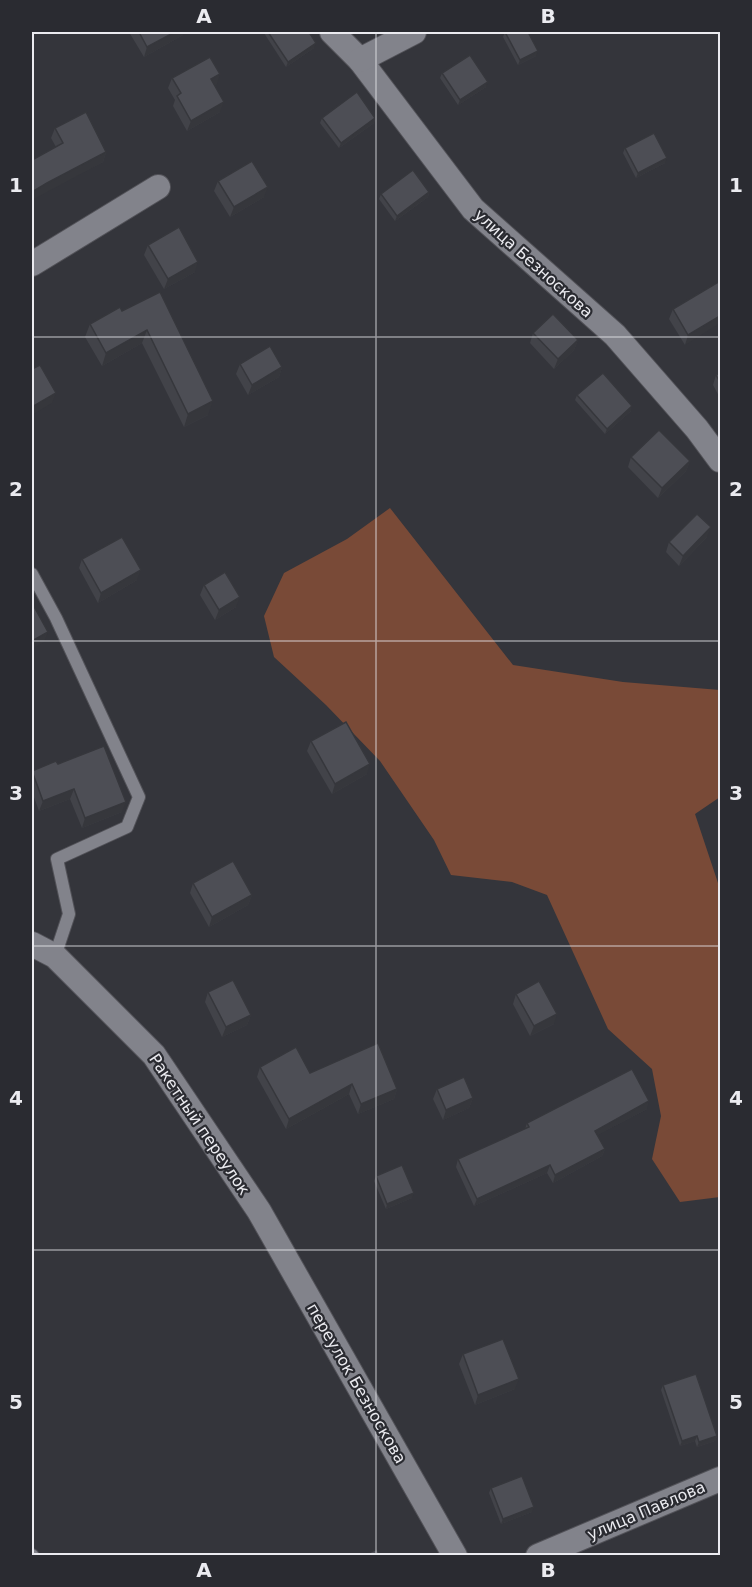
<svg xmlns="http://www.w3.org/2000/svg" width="752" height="1587" font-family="'DejaVu Sans',sans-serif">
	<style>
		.green { fill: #794a37 }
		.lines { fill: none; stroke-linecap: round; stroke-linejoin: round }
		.service-casing { stroke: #525258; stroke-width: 14 }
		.minor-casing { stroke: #525258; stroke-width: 26 }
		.service { stroke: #82838b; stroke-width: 12 }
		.minor { stroke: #82838b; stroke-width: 24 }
		.wall { fill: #424349 }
		.shaded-wall { fill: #36373c }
		.building { fill: #4d4e55; stroke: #36373c; stroke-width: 1.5 }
		.grid { fill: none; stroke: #ebebf0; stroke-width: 1.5; stroke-opacity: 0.55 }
		.labels { text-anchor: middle; stroke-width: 4.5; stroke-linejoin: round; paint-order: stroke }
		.street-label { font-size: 16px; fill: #ebebf0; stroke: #2a2b31 }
		.neatline { fill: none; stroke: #ebebf0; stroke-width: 2 }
		.grid-label { font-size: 20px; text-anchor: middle; font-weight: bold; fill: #ebebf0 }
	</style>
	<rect width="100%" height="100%" fill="#34353b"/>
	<polygon class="green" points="390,508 513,665 623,682 720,690 720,797 695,814 720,889 720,1197 680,1202 652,1159 661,1116 652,1069 608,1029 547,895 512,882 451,875 434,840 380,761 326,705 274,657 264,616 284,573 347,539"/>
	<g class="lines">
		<defs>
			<g id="service">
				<polyline points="32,574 56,618 139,797 127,827 57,859 69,914 55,956"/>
				<polyline points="32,1555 33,1556"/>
			</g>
			<g id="minor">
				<polyline points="332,32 360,60 473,209 615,335 697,429 720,460"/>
				<polyline points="360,60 414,32"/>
				<polyline points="32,264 158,187"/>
				<polyline points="32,944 55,956 154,1055 259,1211 455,1556"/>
				<polyline points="538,1556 720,1479"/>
			</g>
		</defs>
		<use href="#service" class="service-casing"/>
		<use href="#minor" class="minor-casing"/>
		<use href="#service" class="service"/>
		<use href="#minor" class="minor"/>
	</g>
	<g class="wall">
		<polygon points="129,32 184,32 183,35 144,57"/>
		<polygon points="264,32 309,32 314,48 286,67 264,33"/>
		<polygon points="505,32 536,56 518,65 503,37"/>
		<polygon points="442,73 486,87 458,105 440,78"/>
		<polygon points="172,78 217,84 214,85 220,112 187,131 173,106 175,100 168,88"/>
		<polygon points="322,118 375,118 374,123 339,148 320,123"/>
		<polygon points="55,128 106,152 103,162 43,192 56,147 51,138"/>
		<polygon points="625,148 665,163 636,178 623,153"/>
		<polygon points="218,181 264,197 230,217 214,191"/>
		<polygon points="429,192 428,197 395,221 379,199 381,194"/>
		<polygon points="148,245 195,272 164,289 144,255"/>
		<polygon points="720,281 685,345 669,319 673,309"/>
		<polygon points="160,292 208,415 184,427 142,343 102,366 85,337 90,324 122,311"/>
		<polygon points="533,333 578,340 574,350 554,369 530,343"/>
		<polygon points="240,364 282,367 279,377 248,395 236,374"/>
		<polygon points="720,373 720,398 713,385 716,375"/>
		<polygon points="577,395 631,411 605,434 575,400"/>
		<polygon points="631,457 690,461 686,471 658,498 628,467"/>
		<polygon points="707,537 679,566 666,552 669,542"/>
		<polygon points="82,559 137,580 98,603 79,568"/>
		<polygon points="204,585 236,607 215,620 200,595"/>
		<polygon points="311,741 367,774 332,794 307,751"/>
		<polygon points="58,764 122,812 82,828 70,799 39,811 32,792 32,771"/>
		<polygon points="193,883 252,895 248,905 209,927 190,893"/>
		<polygon points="208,992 251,1015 247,1025 222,1037 205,1002"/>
		<polygon points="516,994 554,1024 530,1036 513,1004"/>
		<polygon points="260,1067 310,1073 397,1089 394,1099 358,1114 349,1094 286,1129 257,1077"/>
		<polygon points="437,1089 473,1098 469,1108 443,1120 433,1099"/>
		<polygon points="647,1109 597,1135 605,1149 602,1156 553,1183 547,1173 474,1206 456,1167 458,1159 525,1129 527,1123"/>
		<polygon points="376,1176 412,1198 386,1209 374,1181"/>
		<polygon points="463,1354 515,1389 475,1405 459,1364"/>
		<polygon points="663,1385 717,1436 715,1441 697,1447 695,1441 680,1446 661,1390"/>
		<polygon points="491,1488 532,1512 501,1524 489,1493"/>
	</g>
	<g class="shaded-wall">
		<polygon points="175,32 184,32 183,35 144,57 147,47"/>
		<polygon points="316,43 314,48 286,67 288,62"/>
		<polygon points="538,51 536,56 518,65 520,60"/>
		<polygon points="220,74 217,84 207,89 211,79"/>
		<polygon points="488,82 486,87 458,105 460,100"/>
		<polygon points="224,102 220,112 187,131 191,121"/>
		<polygon points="375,118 374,123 339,148 341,143"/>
		<polygon points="106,152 103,162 32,200 32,192 47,183"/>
		<polygon points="667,158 665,163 636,178 638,173"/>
		<polygon points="268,187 264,197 230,217 234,207"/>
		<polygon points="429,192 428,197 395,221 397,216"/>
		<polygon points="198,262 195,272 164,289 168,279"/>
		<polygon points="720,316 720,323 685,345 688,335"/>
		<polygon points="147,330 142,343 102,366 106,353"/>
		<polygon points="578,340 574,350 554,369 558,359"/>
		<polygon points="282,367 279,377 248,395 252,385"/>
		<polygon points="56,393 52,403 32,415 32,407"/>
		<polygon points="213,401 208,415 184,427 188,414"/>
		<polygon points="632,406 631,411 605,434 607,429"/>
		<polygon points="690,461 686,471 658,498 662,488"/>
		<polygon points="711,527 707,537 679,566 683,556"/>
		<polygon points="141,570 137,580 98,603 101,593"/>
		<polygon points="240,597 236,607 215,620 219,610"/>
		<polygon points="48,632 44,642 32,649 32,641"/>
		<polygon points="370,764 367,774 332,794 335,784"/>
		<polygon points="74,789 70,799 39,811 43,801"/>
		<polygon points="126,802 122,812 82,828 85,818"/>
		<polygon points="252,895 248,905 209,927 212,917"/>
		<polygon points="557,1014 554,1024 530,1036 534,1026"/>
		<polygon points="251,1015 247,1025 222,1037 226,1027"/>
		<polygon points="352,1084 349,1094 286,1129 289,1119"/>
		<polygon points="397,1089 394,1099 358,1114 361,1104"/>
		<polygon points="473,1098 469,1108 443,1120 446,1110"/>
		<polygon points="649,1101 647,1109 592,1138 595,1131"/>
		<polygon points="605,1149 602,1156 553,1183 555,1175"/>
		<polygon points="550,1165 547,1173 474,1206 477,1199"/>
		<polygon points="414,1193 412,1198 386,1209 387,1204"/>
		<polygon points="519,1379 515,1389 475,1405 478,1395"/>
		<polygon points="697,1436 695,1441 680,1446 682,1441"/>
		<polygon points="717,1436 715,1441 697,1447 699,1442"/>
		<polygon points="534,1507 532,1512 501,1524 503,1519"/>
	</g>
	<g class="building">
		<polygon points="139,32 175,32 147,47"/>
		<polygon points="268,32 309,32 316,43 288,62"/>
		<polygon points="505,32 528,32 538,51 520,60"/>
		<polygon points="470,55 488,82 460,100 442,73"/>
		<polygon points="210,57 220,74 211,79 224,102 191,121 177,96 181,93 172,78"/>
		<polygon points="357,92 375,118 341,143 322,118"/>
		<polygon points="86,112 106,152 47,183 32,192 32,160 63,143 55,128"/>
		<polygon points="654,133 667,158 638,173 625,148"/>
		<polygon points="252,161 268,187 234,207 218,181"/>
		<polygon points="413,170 429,192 397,216 381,194"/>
		<polygon points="179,227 198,262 168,279 148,245"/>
		<polygon points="720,281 720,316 688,335 673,309"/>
		<polygon points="160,292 213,401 188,414 147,330 106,353 90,324 120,307 122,311"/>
		<polygon points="553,314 578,340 558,359 533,333"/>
		<polygon points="270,346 282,367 252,385 240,364"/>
		<polygon points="40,365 56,393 32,407 32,369"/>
		<polygon points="603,373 632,406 607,429 577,395"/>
		<polygon points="720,373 720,382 716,375"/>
		<polygon points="659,430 690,461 662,488 631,457"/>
		<polygon points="697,514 711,527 683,556 669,542"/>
		<polygon points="122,537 141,570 101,593 82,559"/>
		<polygon points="225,572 240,597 219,610 204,585"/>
		<polygon points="32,603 48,632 32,641"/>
		<polygon points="346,722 370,764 335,784 311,741"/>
		<polygon points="104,746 126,802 85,818 74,789 43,801 32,771 56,761 58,764"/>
		<polygon points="233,861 252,895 212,917 193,883"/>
		<polygon points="233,980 251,1015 226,1027 208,992"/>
		<polygon points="539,981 557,1014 534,1026 516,994"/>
		<polygon points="378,1043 397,1089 361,1104 352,1084 289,1119 260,1067 296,1047 310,1073"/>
		<polygon points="632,1069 649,1101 595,1131 605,1149 555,1175 550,1165 477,1199 458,1159 529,1127 527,1123"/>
		<polygon points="464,1077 473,1098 446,1110 437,1089"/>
		<polygon points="402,1165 414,1193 387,1204 376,1176"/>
		<polygon points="503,1339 519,1379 478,1395 463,1354"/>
		<polygon points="696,1374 717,1436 699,1442 697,1436 682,1441 663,1385"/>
		<polygon points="522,1476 534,1507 503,1519 491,1488"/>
		<polygon points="377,1549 380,1556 362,1556"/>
	</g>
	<path class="grid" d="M376,32V1556M32,337H720M32,641H720M32,946H720M32,1250H720"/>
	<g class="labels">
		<g class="street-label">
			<text transform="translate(534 263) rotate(42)" y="6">улица Безноскова</text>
			<text transform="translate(200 1124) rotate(56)" y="6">Ракетный переулок</text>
			<text transform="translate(357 1383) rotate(60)" y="6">переулок Безноскова</text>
			<text transform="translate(646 1510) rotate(-23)" y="6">улица Павлова</text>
		</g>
	</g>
	<rect width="752" height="1587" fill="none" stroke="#2a2b31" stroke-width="66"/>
	<rect x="33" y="33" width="686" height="1521" class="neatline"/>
	<g class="grid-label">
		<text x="204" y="23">A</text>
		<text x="548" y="23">B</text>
		<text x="16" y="192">1</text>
		<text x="736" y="192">1</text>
		<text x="16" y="496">2</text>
		<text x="736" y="496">2</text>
		<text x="16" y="800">3</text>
		<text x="736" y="800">3</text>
		<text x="16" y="1105">4</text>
		<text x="736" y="1105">4</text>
		<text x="16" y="1409">5</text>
		<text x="736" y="1409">5</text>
		<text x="204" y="1577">A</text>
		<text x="548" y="1577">B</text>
	</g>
</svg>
